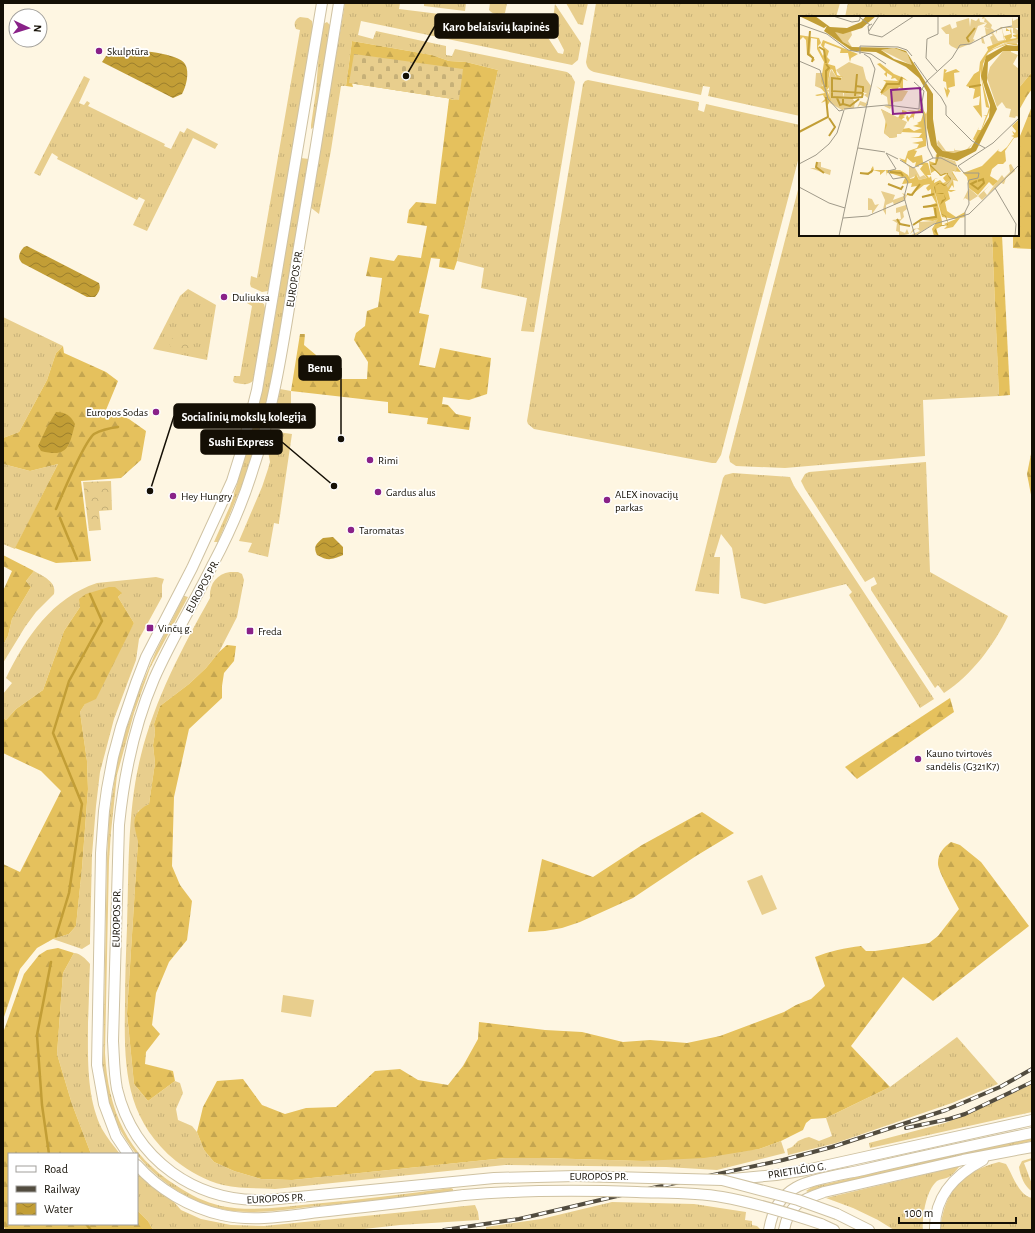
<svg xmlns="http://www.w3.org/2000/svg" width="1035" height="1233" font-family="'Alegreya Sans',sans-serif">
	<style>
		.grass { fill: url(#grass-tufts) }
		.forest { fill: url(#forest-firs) }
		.cemetery { fill: url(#cemetery-stones) }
		.park { fill: url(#park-crowns) }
		.pitch { fill: #e8ce8d }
		.water { fill: url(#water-waves) }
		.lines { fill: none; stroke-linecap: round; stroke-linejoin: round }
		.stream { stroke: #c29e36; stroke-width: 2.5 }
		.primary-casing { stroke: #cfc2a2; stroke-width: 12 }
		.primary { stroke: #fff; stroke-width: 10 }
		.rail-casing { stroke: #524c3f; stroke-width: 4 }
		.rail { stroke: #fff; stroke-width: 2.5; stroke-dasharray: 8; stroke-linecap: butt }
		.primary-bridge-casing { stroke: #cfc2a2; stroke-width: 12; stroke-linecap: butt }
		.primary-bridge { stroke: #fff; stroke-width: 10 }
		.poi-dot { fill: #892188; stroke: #fff; stroke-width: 1.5 }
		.labels { text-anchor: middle; stroke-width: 3.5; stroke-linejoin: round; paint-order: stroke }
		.poi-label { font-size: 11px; fill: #140f05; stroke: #fff; text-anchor: start }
		.street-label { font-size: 11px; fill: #140f05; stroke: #fff }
		.inset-river { fill: none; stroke: #c29e36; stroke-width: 2 }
		.inset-road { fill: none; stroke: #a09a8a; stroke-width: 1 }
		.view { fill: #892188; fill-opacity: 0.15; stroke: #892188; stroke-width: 2 }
		.inset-edge { fill: none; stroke: #140f05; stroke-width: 2 }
		.leader { fill: none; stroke: #140f05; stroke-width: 1.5 }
		.callout-dot { fill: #140f05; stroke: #fff; stroke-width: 1.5 }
		.callout { fill: #140f05; stroke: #140f05; stroke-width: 1.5 }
		.callout-label { font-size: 12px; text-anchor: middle; font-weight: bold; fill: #fff }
	</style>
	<defs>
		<pattern id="grass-tufts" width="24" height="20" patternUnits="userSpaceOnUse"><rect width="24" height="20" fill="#e8ce8d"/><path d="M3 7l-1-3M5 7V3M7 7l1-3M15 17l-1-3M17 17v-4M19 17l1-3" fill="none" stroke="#c6b078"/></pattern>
		<pattern id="forest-firs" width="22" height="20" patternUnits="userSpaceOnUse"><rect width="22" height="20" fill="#e5c15d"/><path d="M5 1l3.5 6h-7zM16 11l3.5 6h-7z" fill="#c4a54f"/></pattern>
		<pattern id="cemetery-stones" width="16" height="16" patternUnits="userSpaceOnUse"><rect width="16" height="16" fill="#e8ce8d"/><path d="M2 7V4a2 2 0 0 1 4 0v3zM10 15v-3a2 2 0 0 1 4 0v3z" fill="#c6b078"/></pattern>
		<pattern id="park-crowns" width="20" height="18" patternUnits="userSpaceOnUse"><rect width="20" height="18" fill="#e8ce8d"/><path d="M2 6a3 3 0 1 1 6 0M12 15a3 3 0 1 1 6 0" fill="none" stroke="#c6b078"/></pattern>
		<pattern id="water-waves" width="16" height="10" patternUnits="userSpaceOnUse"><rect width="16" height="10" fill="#c29e36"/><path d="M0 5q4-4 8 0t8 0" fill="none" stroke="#9c7f2c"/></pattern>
	</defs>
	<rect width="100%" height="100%" fill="#fef6e2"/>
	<g class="grass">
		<polygon points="345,3 400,3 399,9 488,20 504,27 545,33 558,53 563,54 564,50 552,27 555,4 581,43 578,60 572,65 361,21 358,35 373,39 376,31 446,46 446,55 452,56 455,49 567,72 571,75 575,82 534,332 521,331 527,298 481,288 484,268 457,261 498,70 466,62 449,61 432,55 352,41 346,86 341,86 331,150 319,214 310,207"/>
		<polygon points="424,3 466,3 465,11 424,6"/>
		<path d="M490,3H507L505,13C499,15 493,15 489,10Z"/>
		<polygon points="566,3 588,3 583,25 578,24"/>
		<path d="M596,3H840L836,17H800V116L708,96L710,87L703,86L701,95L594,72C589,70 587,68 586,62Z"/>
		<polygon points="848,3 1032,3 1032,72 1018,89 1018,17 845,17"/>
		<path d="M300,17L308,18L312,21L313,28L270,286L268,291L262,292L251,287L250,284L251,276L257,278L300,30L296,29C293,24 295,19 300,17Z"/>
		<polygon points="327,22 330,25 331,29 314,127 311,129 311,125 316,91 319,51 323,24"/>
		<polygon points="84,76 90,79 79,103 84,105 87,101 90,103 88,106 165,144 164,146 171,149 180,131 184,133 187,128 218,144 215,149 193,138 147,231 133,225 145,200 139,197 137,200 57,159 58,157 52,153 40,176 34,173"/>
		<polygon points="588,80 699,102 698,110 704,112 706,104 800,125 800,153 721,455 716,463 712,463 534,429 528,424 527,421 583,84 585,81"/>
		<polygon points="301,158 309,159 270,390 262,426 243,483 218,542 214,542 230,506 237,484 265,377"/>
		<polygon points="800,182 800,235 992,235 999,396 923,400 925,456 785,468 736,466 730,462 729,457"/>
		<polygon points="188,289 216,305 207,360 153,349 180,296"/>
		<path d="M250,296L264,304L266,312L254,380C248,386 243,384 235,383L233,381L234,376H240L252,306L247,303L248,298Z"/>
		<polygon points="3,317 63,346 56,353 47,380 19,432 3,438"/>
		<polygon points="280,389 291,391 291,403 287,417 285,419 278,418 275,414"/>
		<polygon points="274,430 277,430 277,432 292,434 279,522 279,524 274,523 268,557 248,552 252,543 239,541 262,487 268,469 270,462 268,451 270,433 271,431"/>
		<path d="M926,462L930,572L1008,616C994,645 972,675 944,693L938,685L935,688L871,590V587L877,584L874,577L865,582L805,489L801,481L805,474L809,472Z"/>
		<polygon points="3,464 30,471 58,464 15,549 3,544"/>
		<polygon points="733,473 790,477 794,486 934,699 920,708 849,595 852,592 846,584 765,604 741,598 732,548 721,534 714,557 720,557 719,594 695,591 723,478 725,475"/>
		<path d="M34,571C43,576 57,582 54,594L36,612L25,627L3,663V645L8,636L12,619L31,587L26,581Z"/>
		<path d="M230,572H238L242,574L244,580L237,617L219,652L206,668L189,684L160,706L154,724L155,733L153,745L155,763L149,804L138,811V841L127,1013L134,1084L148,1101L175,1081L180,1083L183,1093L176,1109L178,1120L192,1126L197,1132L204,1150L214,1162L234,1171L261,1179L292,1180L505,1158H542L643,1161L759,1149L781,1141L785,1153L717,1170L666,1167L505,1165L275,1189C258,1188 240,1189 223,1185C206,1181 189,1171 176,1161C124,1118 124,1066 125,1004C125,978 126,952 127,927C129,870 127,810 141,755C155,699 182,648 210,598C209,585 216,574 230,572Z"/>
		<path d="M156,577L164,579L162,585V597L139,639L136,660L114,719L100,772L96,806L92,855L90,939V944L82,949L53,939L69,934L76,926L82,868L88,789L87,761L80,712L134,623L118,597L121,594L80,607L64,631L43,690L16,709L6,720L3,718V694L12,683L6,678C26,637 52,598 97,583Z"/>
		<path d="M184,596L188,597L150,668L134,713L117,775L111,832L109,861L105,1053C108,1110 127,1155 177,1186C190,1195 205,1202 221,1206C251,1212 282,1207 312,1204C358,1200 405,1194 451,1188L453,1189V1191C404,1197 356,1203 308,1207C283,1210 257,1214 232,1211C186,1205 144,1172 122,1133C110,1114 105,1089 103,1066L107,858L109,817L115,776L119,749L133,710L137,696L156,651Z"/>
		<path d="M74,953C80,953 86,959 90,964C89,983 89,1003 88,1022C88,1057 86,1097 102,1129C107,1138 114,1146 120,1154H91L72,1104L57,1054L63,973Z"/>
		<polygon points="957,1037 998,1084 952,1103 836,1143 788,1155 787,1149 792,1147 798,1141 805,1138 809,1137 819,1141 832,1136 826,1118 890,1087"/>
		<polygon points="1032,1084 1032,1112 870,1148 869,1143 945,1123 988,1105"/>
		<polygon points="1032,1137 1032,1141 822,1187 808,1192 806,1191 812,1187"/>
		<path d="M1032,1158V1160L1024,1163L1032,1184V1191C1025,1188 1020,1175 1019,1167L1022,1161Z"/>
		<path d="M999,1162L1006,1164C1013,1175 1018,1195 1032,1198V1230H940C945,1191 960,1172 999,1162Z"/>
		<path d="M960,1166C957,1169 953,1175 949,1177C945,1179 940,1179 937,1181C926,1190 922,1217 923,1230H894L878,1220L853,1208L826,1198Z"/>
		<polygon points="137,1174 174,1202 181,1210 201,1219 231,1225 264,1226 475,1205 478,1212 479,1220 400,1225 355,1230 153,1230 148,1221 137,1210"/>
		<polygon points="612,1202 694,1204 746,1212 745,1220 752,1221 752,1225 757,1226 761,1230 488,1230 486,1229 486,1227 541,1219"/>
	</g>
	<g class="forest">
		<polygon points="352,41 432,55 449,61 466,62 498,70 457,261 454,270 439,267 440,259 431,258 419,313 429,315 419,365 435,368 440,348 491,358 487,394 469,400 443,397 442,404 448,405 456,414 471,417 469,430 427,424 428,418 388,413 388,402 291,391 300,334 305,334 304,345 316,355 311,379 367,379 368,362 354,340 356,333 365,326 367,311 378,307 382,278 366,276 370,257 394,261 398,255 421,258 427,226 407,223 409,210 416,202 436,204 449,99 459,100 349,83 352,83 353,87 346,86"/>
		<polygon points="1032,72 1032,89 1027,96 1018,112 1018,89"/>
		<polygon points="1032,106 1032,249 1013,248 1013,235 1018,235 1018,141"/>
		<polygon points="992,235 1002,235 1010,395 999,396"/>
		<polygon points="63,346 64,353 106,372 118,381 106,410 129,419 146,431 141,460 121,478 81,481 91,561 56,563 15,548 58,464 30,471 3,464 3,438 19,432 47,380 56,353"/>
		<polygon points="1032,449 1032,500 1027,474"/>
		<polygon points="3,555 34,571 26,581 31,587 12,619 8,636 3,645 3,591 12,571 3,566"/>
		<polygon points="109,587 115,587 122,593 118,597 134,623 96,699 85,704 80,712 87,761 88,789 82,868 76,926 69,934 53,939 37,948 20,969 3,1020 3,864 20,872 61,791 41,771 3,753 3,718 6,720 16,709 43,690 64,631 80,607 79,599 86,594"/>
		<path d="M227,645L236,646L234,661L224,673L222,686V698L189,729L174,797L172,866L180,885L192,901L187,940L169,962L156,993L152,1025L160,1034L146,1052L145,1064L173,1071L175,1081L148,1101L134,1084L127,1013L138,841C136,832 131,820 138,812C140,809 145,806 149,804L155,763L153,745L155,733L154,724L160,706L189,684L206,668L219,652Z"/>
		<polygon points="950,698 954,712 857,779 845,767"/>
		<polygon points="702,812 734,833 696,856 633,898 580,922 562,928 545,931 528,932 542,859 593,877 642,845"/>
		<path d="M951,842L960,845L981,862L1029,926L933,1001L903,977L851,1046L890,1087L826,1118L811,1119L806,1123L803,1130L781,1141L759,1149L704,1158L643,1161L542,1158H505L292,1180L261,1179L234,1171L214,1162L204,1150L197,1132L203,1107L217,1081L243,1079L262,1105L285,1114L306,1108L336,1107L375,1071L400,1069L418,1080L448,1085L463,1066L478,1039L479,1022L545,1030L582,1032L623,1042L650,1040L687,1043L720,1036L784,1012L796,1005L811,999L825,986L815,957C830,951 845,948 861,946L866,951H875L929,943L938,936L959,909C955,901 937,870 938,863C938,853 944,847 951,842Z"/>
		<polygon points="58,948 74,953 63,973 57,1054 72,1104 91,1154 9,1154 9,1224 137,1224 137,1210 148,1221 153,1230 5,1230 3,1223 3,1033 24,974 39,955 47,950"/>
	</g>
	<polygon class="cemetery" points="354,54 463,69 459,100 349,83"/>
	<g class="park">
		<polygon points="172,338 193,346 189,354 169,346"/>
		<polygon points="111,481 112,510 99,511 101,530 89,531 83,482"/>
	</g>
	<g class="pitch">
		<polygon points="762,875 777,909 762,915 747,881"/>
		<polygon points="283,995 314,1000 311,1017 281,1012"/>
	</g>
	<g class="water">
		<path d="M113,50C127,49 178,52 185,64C190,72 186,87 182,94L173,98L102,62L108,53Z"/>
		<path d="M27,246L99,283C101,289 99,292 95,297H87L22,263C17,258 19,252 24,247Z"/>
		<path d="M56,412C66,412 71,416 75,424C69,447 68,458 41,451L38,446L47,427Z"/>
		<path d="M333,537L343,547V555C331,560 328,561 317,555C313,546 316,544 323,538Z"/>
	</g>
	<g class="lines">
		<g class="stream">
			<path d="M56,509C62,495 84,442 94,434C101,430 110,428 118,427"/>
			<polyline points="60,518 77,559"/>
			<polyline points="56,936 69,893 82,804 53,733 69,681 102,621 90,594"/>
			<polyline points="49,1154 42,1105 37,1035 51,962"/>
			<polyline points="86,1224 91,1230"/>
		</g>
		<defs>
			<g id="primary">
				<path d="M339,3C325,92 310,182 295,271C284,338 275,405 253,469C243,502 229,534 213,564C194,603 171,640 154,679C134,726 124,775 119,825L113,1041C114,1057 114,1073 117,1089C134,1160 196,1203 268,1200L494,1178L576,1176"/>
				<polyline points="128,1154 116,1136 104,1104 97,1065 101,853 104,811 107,789 113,757 121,727 136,683 146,657 192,568 232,481 242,449 257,390 322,3"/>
				<path d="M137,1165C158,1189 190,1208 222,1215C253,1222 287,1216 319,1212C367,1207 416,1201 464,1195"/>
				<polyline points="722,1180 776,1175 806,1170 1032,1120"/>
				<polyline points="837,1214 869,1230"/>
				<polyline points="821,1224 834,1230"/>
				<path d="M769,1230C772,1212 779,1197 795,1188C810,1179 845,1174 863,1170C919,1157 975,1145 1032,1133"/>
				<path d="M784,1230C789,1204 801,1200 824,1192L963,1160L1032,1147"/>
				<path d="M935,1230C934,1196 955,1175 983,1160"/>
			</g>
		</defs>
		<use href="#primary" class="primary-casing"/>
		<use href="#primary" class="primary"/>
		<defs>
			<g id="rail">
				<polyline points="906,1128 949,1119 965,1114 1032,1082"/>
				<polyline points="444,1230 519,1219 643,1190 783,1160 832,1147 946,1110 1000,1087 1032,1069"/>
			</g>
		</defs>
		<use href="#rail" class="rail-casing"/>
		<use href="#rail" class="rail"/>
		<defs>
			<g id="primary-bridge">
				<polyline points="576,1176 722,1180 798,1200 837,1214"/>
				<path d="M464,1195C522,1190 579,1190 637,1192C665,1193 694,1192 722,1197C756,1203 788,1213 821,1224"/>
			</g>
		</defs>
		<use href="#primary-bridge" class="primary-bridge-casing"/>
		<use href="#primary-bridge" class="primary-bridge"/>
	</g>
	<g class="poi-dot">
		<circle cx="99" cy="51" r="4"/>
		<circle cx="224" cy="297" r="4"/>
		<circle cx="156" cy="412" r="4"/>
		<circle cx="370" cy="460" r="4"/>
		<circle cx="378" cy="492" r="4"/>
		<circle cx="173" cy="496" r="4"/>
		<circle cx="607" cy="500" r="4"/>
		<circle cx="351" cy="530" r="4"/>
		<rect x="146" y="624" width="8" height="8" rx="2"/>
		<rect x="246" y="627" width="8" height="8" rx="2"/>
		<circle cx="918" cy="759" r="4"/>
	</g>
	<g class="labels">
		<g class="poi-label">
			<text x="107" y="55">Skulptūra</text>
			<text x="232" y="301">Duliuksa</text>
			<text x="148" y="416" text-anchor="end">Europos Sodas</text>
			<text x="378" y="464">Rimi</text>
			<text x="386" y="496">Gardus alus</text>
			<text x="615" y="498">ALEX inovacijų<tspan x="615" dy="13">parkas</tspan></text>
			<text x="181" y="500">Hey Hungry</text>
			<text x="359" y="534">Taromatas</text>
			<text x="158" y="632">Vinčų g.</text>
			<text x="258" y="635">Freda</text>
			<text x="926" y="757">Kauno tvirtovės<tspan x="926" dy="13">sandėlis (G321K7)</tspan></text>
		</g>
		<g class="street-label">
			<text transform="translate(294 278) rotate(-81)" y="4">EUROPOS PR.</text>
			<text transform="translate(202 586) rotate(-62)" y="4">EUROPOS PR.</text>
			<text transform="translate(116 918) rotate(-89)" y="4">EUROPOS PR.</text>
			<text transform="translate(797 1170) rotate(-9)" y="4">PRIETILČIO G.</text>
			<text x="599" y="1180">EUROPOS PR.</text>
			<text transform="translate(276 1198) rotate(-3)" y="4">EUROPOS PR.</text>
		</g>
	</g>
	<g transform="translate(799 16)">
		<rect width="220" height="220" fill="#fef6e2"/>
		<path d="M184,0L193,9L192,12L196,15L194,17L199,25L205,24L204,19L203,13L198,14V18L197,15L202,11V0V11H213V1L214,5L220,2V12H216L220,15V19L214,17V12H203L206,25L220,23V25L217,29L208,27L191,34L208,26L194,30L191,21L194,19L192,18L184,21L186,28L183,27L182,21L187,19L186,12L191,13L185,11L188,7L185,6L186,2L183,3ZM50,46L64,51L67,63L72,70L67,91L61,89L58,92L61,85L67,87L69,82L65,79L68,77L32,74V76L44,77V82L45,77L65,78L53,82L56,86L55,92L43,94L31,87L30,76L27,74H30L29,66L32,53L38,62H43L37,54ZM17,57H24L23,73L16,70ZM90,72L109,75L103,85L95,86L91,93L85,90L89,89L88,81L83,78V74ZM139,124L147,135H155L156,132V134L166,135L174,127L168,135L155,137L146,136L141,132L138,128ZM18,146H22V151L32,154L31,159L11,152H17ZM107,148L116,152L121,161L125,159L128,162L120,164L118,159L110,163V151ZM212,148L216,155L207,162L204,171L205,168L202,167L183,184L179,180L171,185L166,182L164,184L170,172L179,180L191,169L185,175L188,179L203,159L205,162L211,156L210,149ZM82,175L96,179L94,184L105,180L103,177L108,179L106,184L95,189L94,186L87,189V199L84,194L86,184ZM69,182L73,183L76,189L80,188L73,198V194H69ZM107,189L108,193L104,196L105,201L100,206L106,210L101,208V215L106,217L108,213L110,218L100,220V216L97,215L98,207L93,204L102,203L101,196L97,197V192ZM138,202L141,203L138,206L115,220H110L121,215L118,212L111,218L114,213L120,212V206L135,205Z" fill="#e8ce8d"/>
		<path d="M207,12L211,15L212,12L213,21L211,23L218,22L214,20V19L219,18L220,23L204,27L191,34L209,27L218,28L220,30L209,28L195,33L189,37L184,48L183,65L191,94L183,113L184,115L176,125L174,123L180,111L179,114H182L187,100H184L188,99L190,92L187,91L182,61V53L181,61L183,102L174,90L180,89L181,80L174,83L176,73L167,70L175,58L180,55L181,46L189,34L188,31L207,24L205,20L212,18L211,15H207ZM0,19L20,22L22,27L19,30L24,40L26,35L22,29L24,24L59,38L52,42L51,46L49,37H41L42,33L26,27L25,31L30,35L28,41L31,44L29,48L36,50L38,59L44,61L38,62L33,53L31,54L29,66L30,71L28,74L32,84L28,90L27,85L22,87L26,83L24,79L18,80L16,79L26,77L21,71L24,70L22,65L25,46L18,33V23L12,22L11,37L16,44L13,46L14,42L8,39L7,24L4,21L0,25ZM81,47L95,58L105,62L109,65L104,63V73L100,71L98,74H101H96L91,72L82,79L83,75L77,70L83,74L87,66L84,64L99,65L96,62L92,63L93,60L88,57V61L85,58L87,56L78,48ZM145,53L148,54L146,57L157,53L161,56L155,57L156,70L149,72L151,75L148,82L145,71L148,74L147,66L144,65ZM123,92L127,98L128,95L127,130L115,134L118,135L115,141L123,139L124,146L129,147L132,159H128L130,162L132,160L133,165L137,162L139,163L136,162L135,167L141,164L144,167L147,166L144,162L148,158L141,160L137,154L132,157L130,145L136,147L137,138L156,148L162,156L153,155L159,165L154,164L155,172L153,169L150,174H157L152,176L149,175L151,183L146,186L148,195L157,201L166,196V201L161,202L154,211L145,213L148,210L145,208L157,203L143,201L134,169L143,205V210L137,213L140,220H135L133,213L139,203L134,205L124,204L116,208L124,202L136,200L134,191L124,192L137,187L133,180L123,181L132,178V173L129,175L127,172L131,168L125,169L111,180L108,178H112L118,170L112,171L113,167L103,168L106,162L94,158L88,157V160L87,154L81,159V156L74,154L73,157L68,158L62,157L73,156L72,153L74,150L75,154H101L109,159L111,163L115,162L117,158L120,164L128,162L121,153L124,149H119L120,151L116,150L117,146L114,147L108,142L107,148L100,142L106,144L109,135L118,132L120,128L113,127L124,125L123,122H111L120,121L123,117L102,116L98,118V121L91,122L85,117L87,103L82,93L99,102L101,98H103V94L107,95L110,98L105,96L107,99L104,100L106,101L103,103V113L110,112L115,115L123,112L114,110L120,108L118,107L122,105L124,98L122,96L116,97L114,104V101L111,102L109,106L112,107L109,106L107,102L108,99L110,102L114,96L107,94L118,95ZM220,103V121L215,122L206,135L207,145L204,148H199L193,153L191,160L199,165L194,170L190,166L179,179L170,172L168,161L164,157L183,150L200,133L199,135L202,136L208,131L215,121L212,120L215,119L213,115L216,117L217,115L213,110Z" fill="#e5c15d"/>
		<path d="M170,2L171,11L172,3L177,5L180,2L181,6L187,7L179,10L174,23L176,24L171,28L158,33L152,30L150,28V18H147L142,12L151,8L153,13L158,11L157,6ZM34,15L41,17L52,15L53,19L49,25L53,31L44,26ZM95,32L108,37L114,50L82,34ZM212,33V36L219,39L214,48L220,53V101L217,100L216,102L210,101L212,93L207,92L203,86L198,91L188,62L191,51L204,35ZM82,93L108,106L102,118H98V121L91,122L85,117L88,109ZM139,140L156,145L158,150L157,156L154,154L153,157L159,166L155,163L149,172L146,167L152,164L148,157L142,159L131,149H137Z" fill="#e8ce8d"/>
		<path d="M0,0H16L31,11L48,12L62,6L67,0H77L63,12L44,18L36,16L44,26L53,31L97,32L107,35L134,78V103L138,129L144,135L155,137L172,132L190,101L191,89L182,60L187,40L207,29L220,30V35H204L189,46L188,66L198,93L177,135L158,145L140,140L139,144L137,149H135L132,148V149L142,159L146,157H149V159L152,162V164L146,170H145L141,167L136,170L137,178L142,177H144L145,178L147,183L141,189L143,198L147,200L149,206V209H148L144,210L140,209L137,212L139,220L135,215L137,212L140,209H148L149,207L146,200L143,199L141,189L143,184L146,183L145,178H137L136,176L135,171L139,167H142L146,169L152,164L151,163L149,160L148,157L142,160L131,150V149L132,148L137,147L138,138L132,129L128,112V76L120,62L107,51L77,36L53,35L25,15L28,10L25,12ZM95,32L108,37L113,49L95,43L82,34Z" fill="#c29e36" fill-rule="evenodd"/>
		<path class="inset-river" d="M11,15L9,38L14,42L13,46M170,26L168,22L176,12M20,31L25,34L27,47M42,63L33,62V81L53,82L63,81L64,77M57,70L64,71V76M27,71V55L30,52L27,48M170,71L182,69M32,75L64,77M82,77L88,68H100L103,61M56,80L58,58M38,82L41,89L44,88V83M44,88L51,90L60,83M30,102L36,111L30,120M0,116L29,101L27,81M18,146L17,151L25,157M91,156L102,157L104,160M61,157L69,158L74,154M178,165L172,168L179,173L185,167L184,163L179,165M89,168L102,173L104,170M108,178L113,179L121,168M123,181L135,178M124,191L138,189M98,203L101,208L111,210M114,209L123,203L137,201L136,192"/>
		<path class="inset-road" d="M34,0L53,6L60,5L62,0M59,0L71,9M0,8L28,18L49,34L72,38L87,48M73,8L69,10L70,18L83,21L115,0M70,15L80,0M61,38V30L99,31L108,34L113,40M65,38L71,42L76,53L68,89M0,45L21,54L29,83L40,95L44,94M115,46L129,66M138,55L127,42L128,23L139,18V0M128,65L142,81L147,90V99L173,125L186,132M115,66L125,75L123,86L129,132L134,142M45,93L88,89L120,93L121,76L128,65L153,42L161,29L171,28L202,12L213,10M59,132L86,136M87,137L97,153L89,155M87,137L99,143M134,142H142L158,150M101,144L114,152L134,142M0,148L17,139L30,128L38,117L45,94M159,150L165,157H180L179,162L170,164L169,167L170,188L166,196V220M159,150L194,127L220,102M89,155L94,163L106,161L109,166L105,181L116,220M0,171L30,187L46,192M196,172L217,208L216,220M44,202L69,200L106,184M40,220L68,88M116,220L135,208L170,198L220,149"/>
		<path class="view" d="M121,72L123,96L94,98L92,74Z"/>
		<rect width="220" height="220" class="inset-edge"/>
	</g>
	<path class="leader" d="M406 76L435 26M341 439L341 368M150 491L174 416M334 486L282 442"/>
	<g class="callout-dot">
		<circle cx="406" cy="76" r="4"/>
		<circle cx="341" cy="439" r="4"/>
		<circle cx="150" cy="491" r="4"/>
		<circle cx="334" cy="486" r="4"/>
	</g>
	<g class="callout">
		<rect x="435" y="14" width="123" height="24" rx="4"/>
		<rect x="299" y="356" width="42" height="24" rx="4"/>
		<rect x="174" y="404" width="141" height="24" rx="4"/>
		<rect x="201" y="430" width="81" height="24" rx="4"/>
	</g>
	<g class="callout-label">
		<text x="496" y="31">Karo belaisvių kapinės</text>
		<text x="320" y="372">Benu</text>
		<text x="244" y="421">Socialinių mokslų kolegija</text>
		<text x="241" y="446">Sushi Express</text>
	</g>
	<rect width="1035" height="1233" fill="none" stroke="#140f05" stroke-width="8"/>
	<rect x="8" y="1153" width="130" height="72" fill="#ffffff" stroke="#a19f9b"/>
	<rect x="16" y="1166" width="20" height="6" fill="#ffffff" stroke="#a19f9b"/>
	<text x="44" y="1173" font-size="12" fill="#140f05">Road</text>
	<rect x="16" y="1186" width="20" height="6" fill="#524c3f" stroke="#a19f9b"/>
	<text x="44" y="1193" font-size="12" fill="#140f05">Railway</text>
	<rect x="16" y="1203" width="20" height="12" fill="url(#water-waves)" stroke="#a19f9b"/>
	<text x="44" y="1213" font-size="12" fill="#140f05">Water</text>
	<g transform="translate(28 28) rotate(94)"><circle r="19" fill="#ffffff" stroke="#a19f9b"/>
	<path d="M0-3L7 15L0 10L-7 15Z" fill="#892188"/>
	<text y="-6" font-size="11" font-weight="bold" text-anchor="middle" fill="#140f05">N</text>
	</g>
	<path d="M899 1217v6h117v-6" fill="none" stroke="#140f05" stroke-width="2"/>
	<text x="905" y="1217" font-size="12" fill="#140f05" stroke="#ffffff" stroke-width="3" paint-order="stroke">100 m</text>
</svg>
